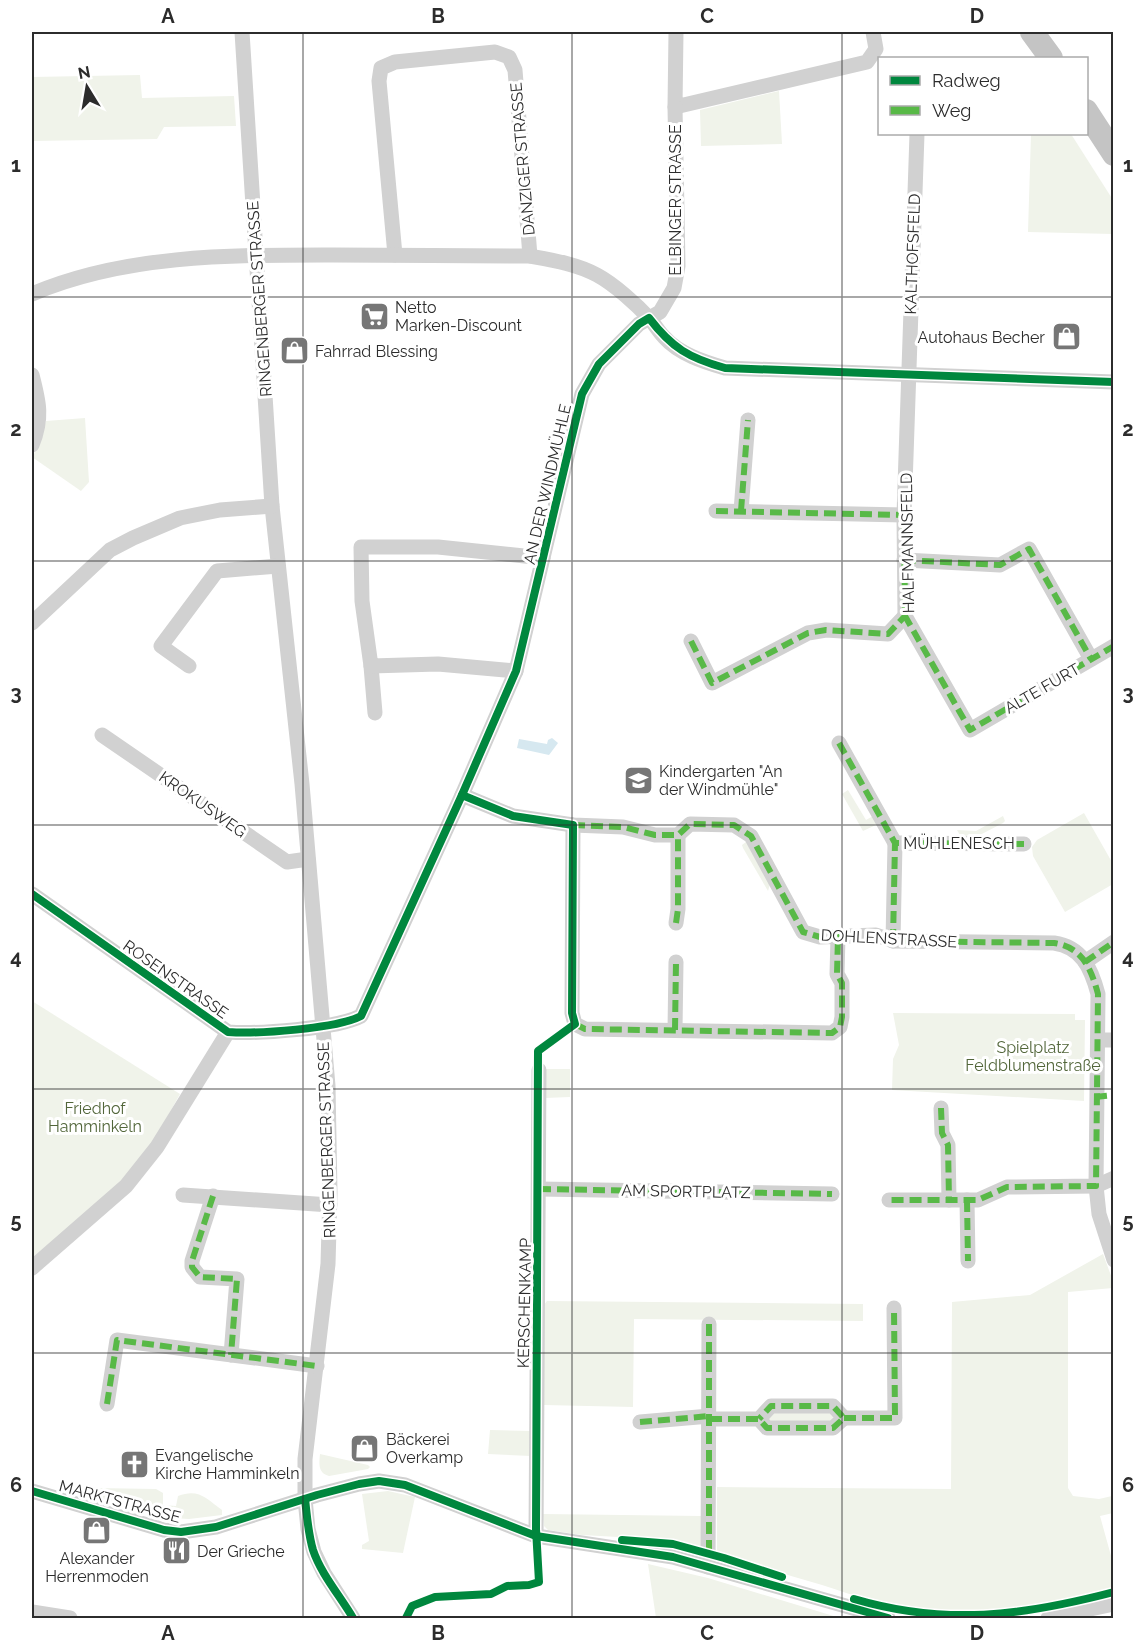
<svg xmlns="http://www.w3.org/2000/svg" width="1145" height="1650" font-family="Raleway,sans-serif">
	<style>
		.green { fill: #f0f3ea }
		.water { fill: #d6e8f0 }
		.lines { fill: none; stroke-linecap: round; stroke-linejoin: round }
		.minor { stroke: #d1d1d1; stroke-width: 15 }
		.primary { stroke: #c4c4c4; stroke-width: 24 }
		.quiet { stroke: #58b947; stroke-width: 6; stroke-dasharray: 12 6; stroke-linecap: butt }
		.cycleway-casing { stroke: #fff; stroke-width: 11 }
		.cycleway { stroke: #00873e; stroke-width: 8 }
		.grid { fill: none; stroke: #2c2c2c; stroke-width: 1.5; stroke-opacity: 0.55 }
		.labels { text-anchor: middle; stroke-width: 6; stroke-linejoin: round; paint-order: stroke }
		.street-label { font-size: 16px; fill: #2c2c2c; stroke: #fff }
		.poi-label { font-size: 16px; fill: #2c2c2c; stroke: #fff; text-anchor: start }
		.park-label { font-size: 16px; fill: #52663a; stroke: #fff }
		.neatline { fill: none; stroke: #2c2c2c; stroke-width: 2 }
		.grid-label { font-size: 20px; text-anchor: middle; font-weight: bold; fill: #2c2c2c }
	</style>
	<rect width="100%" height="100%" fill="#fff"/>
	<g class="green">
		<polygon points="140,75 142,98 234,96 236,126 164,127 157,139 32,141 32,77"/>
		<polygon points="779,91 782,144 701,146 700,110"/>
		<polygon points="1031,134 1071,134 1113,200 1113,234 1028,232"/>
		<polygon points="85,418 89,482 81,491 32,457 39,446 46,421"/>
		<polygon points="848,790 866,820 873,816 878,824 863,831 842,794"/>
		<polygon points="1084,813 1113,864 1112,878 1113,884 1065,912 1033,856 1032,847 1037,840"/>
		<polygon points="1003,816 1005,821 1003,823 976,837 961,837 957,830 976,831"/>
		<polygon points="746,842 771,881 768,891 743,848 742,845"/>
		<polygon points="32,1001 180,1094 146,1155 134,1170 72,1225 32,1258"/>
		<polygon points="893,1013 1075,1014 1075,1020 1085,1020 1084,1101 892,1090 893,1059 899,1045"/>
		<polygon points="545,1069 570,1069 570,1097 545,1098"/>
		<path d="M1103,1254L1113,1281V1288L1068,1292V1488L1073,1496L1099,1499L1112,1496L1113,1513L1100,1516L1113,1563V1589C1052,1606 988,1617 924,1611C889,1607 855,1596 822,1585C787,1575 752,1564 717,1553V1487L951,1489L952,1302L1030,1295Z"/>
		<polygon points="547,1301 863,1304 863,1321 634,1319 633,1407 544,1405 544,1305"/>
		<polygon points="830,1411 834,1417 831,1421 774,1422 768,1420 768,1413"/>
		<polygon points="490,1430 531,1431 531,1456 488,1454"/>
		<path d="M320,1454L368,1465L370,1467L368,1469L329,1476C318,1473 319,1464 320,1454Z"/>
		<path d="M96,1488L156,1489L163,1493V1505L176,1506L178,1496C198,1488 206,1498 222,1510V1515L189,1519L172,1518L93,1496Z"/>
		<polygon points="388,1491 415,1497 403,1553 362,1549 362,1545 369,1541 362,1494"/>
		<polygon points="543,1514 702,1516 702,1549 654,1539 582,1535 548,1530 544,1526"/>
		<polygon points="648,1564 708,1578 840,1618 656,1618"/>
	</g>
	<polygon class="water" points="552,738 558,743 549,755 517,748 519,739 547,744 548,740"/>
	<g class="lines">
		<g class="minor">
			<polyline points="242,32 272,506 302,784 328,1086 330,1193 328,1264 305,1459 305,1499 308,1529 314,1552 324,1573 353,1618"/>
			<polyline points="676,32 675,107 867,62 876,49 873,32"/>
			<polyline points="917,134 904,515 905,616 970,730 1114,646"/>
			<polyline points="395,255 379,81 381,68 395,62 495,52 509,57 515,70 530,256"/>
			<path d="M32,294C126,254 232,255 333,255C399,255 464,256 530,256C552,260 577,264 597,275C614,284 637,305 650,319C655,325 659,332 664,337C679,354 704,362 725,368L1114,382"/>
			<path d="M32,375C39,402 43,418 32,445"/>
			<polyline points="716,511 904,515"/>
			<polyline points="741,511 748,420"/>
			<polyline points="904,560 1000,565 1029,549 1091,659"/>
			<polyline points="32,623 110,550 133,538 180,518 220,510 272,506"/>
			<polyline points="691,641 712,683 808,633 826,630 888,634 905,616"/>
			<polyline points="189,666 161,646 217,571 278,566"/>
			<polyline points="371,666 375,713"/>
			<polyline points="516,671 438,664 371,666 362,601 361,547 438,547 543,558"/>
			<polyline points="102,735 287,862 308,859"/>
			<polyline points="839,743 895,843"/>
			<path d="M462,795L513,816L573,825L623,827L655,835H678L690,824L734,825L751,836L803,932L820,937L876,935L893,941L1054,943C1082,947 1091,968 1098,994L1096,1186L1099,1214L1114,1260"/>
			<polyline points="573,825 572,1013 575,1024 585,1029 832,1033 840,1027 842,1017 842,983 837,974 838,937"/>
			<path d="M32,894L228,1032C257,1034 336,1029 361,1016L462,795L516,671L582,394L599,364L639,324L660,312L674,288L678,266L675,107"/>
			<polyline points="676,923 678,909 678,835"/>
			<polyline points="893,941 895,843 1024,844"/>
			<polyline points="1085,962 1114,942"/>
			<polyline points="675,1030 676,962"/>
			<polyline points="1098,1040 1114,1040"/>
			<polyline points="941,1108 942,1133 948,1145 949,1200"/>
			<polyline points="539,1189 832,1194"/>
			<polyline points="183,1195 330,1205"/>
			<polyline points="213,1196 192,1261 192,1267 200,1277 237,1279 231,1355"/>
			<polyline points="889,1200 978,1200 1007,1187 1096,1186 1114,1178"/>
			<polyline points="967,1200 968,1261"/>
			<polyline points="32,1268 126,1186 157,1147 228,1032"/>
			<polyline points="107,1404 117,1340 317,1366"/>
			<polyline points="844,1418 895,1418 894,1308"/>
			<polyline points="710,1419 759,1419 767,1428 833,1428 844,1418 833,1406 771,1406 759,1419"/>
			<polyline points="640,1422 710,1416"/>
			<polyline points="32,1491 164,1530 181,1532 216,1527 317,1495 359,1484 379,1481 405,1485 536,1536 673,1557 888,1618"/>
			<polyline points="536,1536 539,1070"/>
			<polyline points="708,1567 709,1324"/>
			<polyline points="32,1612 70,1618"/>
			<polyline points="1048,1618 1114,1604"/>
		</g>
		<g class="primary">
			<polyline points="1032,32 1051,58"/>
			<polyline points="1086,111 1114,154"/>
		</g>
		<g class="quiet">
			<polyline points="716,511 904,515 905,616 970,730 1114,646"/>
			<polyline points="741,511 748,420"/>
			<polyline points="904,560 1000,565 1029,549 1091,659"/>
			<polyline points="691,641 712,683 808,633 826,630 888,634 905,616"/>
			<polyline points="839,743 895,843"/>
			<path d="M573,825L623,827L655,835H678L690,824L734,825L751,836L803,932L820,937L876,935L893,941L1054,943C1082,947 1091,968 1098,994L1096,1186L1007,1187L978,1200H889"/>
			<polyline points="676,923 678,909 678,835"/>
			<polyline points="893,941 895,843 1024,844"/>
			<polyline points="1085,962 1114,942"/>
			<polyline points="575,1024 585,1029 832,1033 840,1027 842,1017 842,983 837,974 838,937"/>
			<polyline points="675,1030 676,962"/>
			<polyline points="1095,1097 1114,1095"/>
			<polyline points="941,1108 942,1133 948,1145 949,1200"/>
			<polyline points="539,1189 832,1194"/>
			<polyline points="213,1196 192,1261 192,1267 200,1277 237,1279 231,1355"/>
			<polyline points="967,1200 968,1261"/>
			<polyline points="709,1324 709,1558"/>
			<polyline points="107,1404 117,1340 317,1366"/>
			<polyline points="844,1418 895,1418 894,1308"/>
			<polyline points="710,1419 759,1419 767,1428 833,1428 844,1418 833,1406 771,1406 759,1419"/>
			<polyline points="640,1422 710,1416"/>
		</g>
		<defs>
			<g id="cycleway">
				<path d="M32,894L228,1032C257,1034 336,1029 361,1016L462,795L516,671L582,394L599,364L639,324L649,318C672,348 689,358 725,368L1114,382"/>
				<polyline points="32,1491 164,1530 181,1532 216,1527 317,1495 359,1484 379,1481 405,1485 536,1536 673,1557 888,1618"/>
				<path d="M305,1499C307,1516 308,1533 313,1550C321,1574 340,1596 353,1618"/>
				<polyline points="622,1540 673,1544 724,1558 782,1577"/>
				<path d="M854,1599C946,1626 1022,1616 1114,1592"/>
				<polyline points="406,1618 412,1606 435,1597 491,1594 507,1586 529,1585 539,1582 536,1529 538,1051 575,1024 572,1013 573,825 513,816 462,795"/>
			</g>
		</defs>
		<use href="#cycleway" class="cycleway-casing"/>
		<use href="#cycleway" class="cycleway"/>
	</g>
	<path class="grid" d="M303,32V1618M572,32V1618M842,32V1618M32,297H1114M32,561H1114M32,825H1114M32,1089H1114M32,1353H1114"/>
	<defs>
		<symbol id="supermarket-square" viewBox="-11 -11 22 22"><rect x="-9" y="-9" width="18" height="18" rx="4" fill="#767676" stroke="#fff"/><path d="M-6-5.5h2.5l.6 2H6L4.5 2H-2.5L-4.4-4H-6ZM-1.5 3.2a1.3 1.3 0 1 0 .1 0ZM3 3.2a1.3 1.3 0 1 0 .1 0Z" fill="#fff"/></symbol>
		<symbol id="shop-square" viewBox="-11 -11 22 22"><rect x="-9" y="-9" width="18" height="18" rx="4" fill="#767676" stroke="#fff"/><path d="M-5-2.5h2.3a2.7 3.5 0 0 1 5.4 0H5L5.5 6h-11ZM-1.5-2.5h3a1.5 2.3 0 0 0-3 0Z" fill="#fff"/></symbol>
		<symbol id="school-square" viewBox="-11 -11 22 22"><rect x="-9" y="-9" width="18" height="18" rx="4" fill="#767676" stroke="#fff"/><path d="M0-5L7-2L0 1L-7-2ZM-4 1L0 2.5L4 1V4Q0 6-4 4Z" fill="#fff"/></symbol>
		<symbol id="church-square" viewBox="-11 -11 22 22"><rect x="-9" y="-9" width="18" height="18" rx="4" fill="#767676" stroke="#fff"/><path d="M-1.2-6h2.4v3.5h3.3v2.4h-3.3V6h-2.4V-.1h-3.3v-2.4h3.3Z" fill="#fff"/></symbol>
		<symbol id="restaurant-square" viewBox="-11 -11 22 22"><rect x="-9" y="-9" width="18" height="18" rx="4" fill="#767676" stroke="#fff"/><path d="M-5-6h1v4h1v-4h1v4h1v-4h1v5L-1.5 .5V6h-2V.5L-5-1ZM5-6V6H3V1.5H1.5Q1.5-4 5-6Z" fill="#fff"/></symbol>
	</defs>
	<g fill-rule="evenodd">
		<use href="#supermarket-square" x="358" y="300" width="33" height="33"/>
		<use href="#shop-square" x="1050" y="320" width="33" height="33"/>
		<use href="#shop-square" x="278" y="334" width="33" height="33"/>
		<use href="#school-square" x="622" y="764" width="33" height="33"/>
		<use href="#shop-square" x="348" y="1432" width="33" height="33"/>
		<use href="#church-square" x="118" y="1448" width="33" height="33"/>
		<use href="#shop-square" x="80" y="1514" width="33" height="33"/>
		<use href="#restaurant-square" x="160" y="1534" width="33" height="33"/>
	</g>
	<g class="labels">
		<g class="street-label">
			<text transform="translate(522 159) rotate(-95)" y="6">DANZIGER STRASSE</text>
			<text transform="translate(675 200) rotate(-90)" y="6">ELBINGER STRASSE</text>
			<text transform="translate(912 254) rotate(-88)" y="6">KALTHOFSFELD</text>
			<text transform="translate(259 299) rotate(-94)" y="6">RINGENBERGER STRASSE</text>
			<text transform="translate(547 484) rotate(-77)" y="6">AN DER WINDMÜHLE</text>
			<text transform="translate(907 543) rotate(-91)" y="6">HALFMANNSFELD</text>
			<text transform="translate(1042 688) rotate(-30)" y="6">ALTE FURT</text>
			<text transform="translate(203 804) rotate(35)" y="6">KROKUSWEG</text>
			<text x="959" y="849">MÜHLENESCH</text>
			<text transform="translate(889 938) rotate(3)" y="6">DOHLENSTRASSE</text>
			<text transform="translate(176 979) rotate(35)" y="6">ROSENSTRASSE</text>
			<text transform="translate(326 1140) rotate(-92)" y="6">RINGENBERGER STRASSE</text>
			<text transform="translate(686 1191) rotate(1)" y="6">AM SPORTPLATZ</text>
			<text transform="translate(524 1303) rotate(-89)" y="6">KERSCHENKAMP</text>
			<text transform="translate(120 1501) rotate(15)" y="6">MARKTSTRASSE</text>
		</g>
		<g class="poi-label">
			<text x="395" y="313">Netto<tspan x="395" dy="18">Marken-Discount</tspan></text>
			<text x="1045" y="343" text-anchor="end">Autohaus Becher</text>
			<text x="315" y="357">Fahrrad Blessing</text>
			<text x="659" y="777">Kindergarten "An<tspan x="659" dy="18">der Windmühle"</tspan></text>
			<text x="386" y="1445">Bäckerei<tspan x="386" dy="18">Overkamp</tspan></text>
			<text x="155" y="1461">Evangelische<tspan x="155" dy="18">Kirche Hamminkeln</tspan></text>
			<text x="197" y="1557">Der Grieche</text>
			<text x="97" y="1564" text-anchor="middle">Alexander<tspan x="97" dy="18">Herrenmoden</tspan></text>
		</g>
		<g class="park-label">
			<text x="1033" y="1053">Spielplatz<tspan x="1033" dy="18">Feldblumenstraße</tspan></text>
			<text x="95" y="1114">Friedhof<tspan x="95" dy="18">Hamminkeln</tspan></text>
		</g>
	</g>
	<rect width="1145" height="1650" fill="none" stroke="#ffffff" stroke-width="66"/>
	<rect x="878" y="57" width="210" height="78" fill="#ffffff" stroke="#ababab" stroke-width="1.5"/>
	<rect x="890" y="76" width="30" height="9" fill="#00873e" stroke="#ababab" stroke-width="1.5"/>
	<text x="932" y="87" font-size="18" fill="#2c2c2c">Radweg</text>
	<rect x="890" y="106" width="30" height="9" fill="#58b947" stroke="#ababab" stroke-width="1.5"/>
	<text x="932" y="117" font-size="18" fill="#2c2c2c">Weg</text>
	<g transform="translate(87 87) rotate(349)" stroke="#ffffff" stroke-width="4.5" paint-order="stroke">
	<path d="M0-4.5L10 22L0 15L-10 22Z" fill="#2c2c2c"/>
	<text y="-9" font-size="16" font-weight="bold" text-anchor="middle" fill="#2c2c2c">N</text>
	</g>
	<rect x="33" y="33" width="1079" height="1584" class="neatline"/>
	<g class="grid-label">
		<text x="168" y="23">A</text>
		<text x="438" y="23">B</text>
		<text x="707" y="23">C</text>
		<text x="977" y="23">D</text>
		<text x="16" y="172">1</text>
		<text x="1128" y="172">1</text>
		<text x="16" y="436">2</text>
		<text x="1128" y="436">2</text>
		<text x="16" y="700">3</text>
		<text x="1128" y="700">3</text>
		<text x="16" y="964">4</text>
		<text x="1128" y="964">4</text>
		<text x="16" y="1228">5</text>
		<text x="1128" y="1228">5</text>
		<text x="16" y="1492">6</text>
		<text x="1128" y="1492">6</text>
		<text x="168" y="1640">A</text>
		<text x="438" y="1640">B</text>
		<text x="707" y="1640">C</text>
		<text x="977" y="1640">D</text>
	</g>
</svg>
